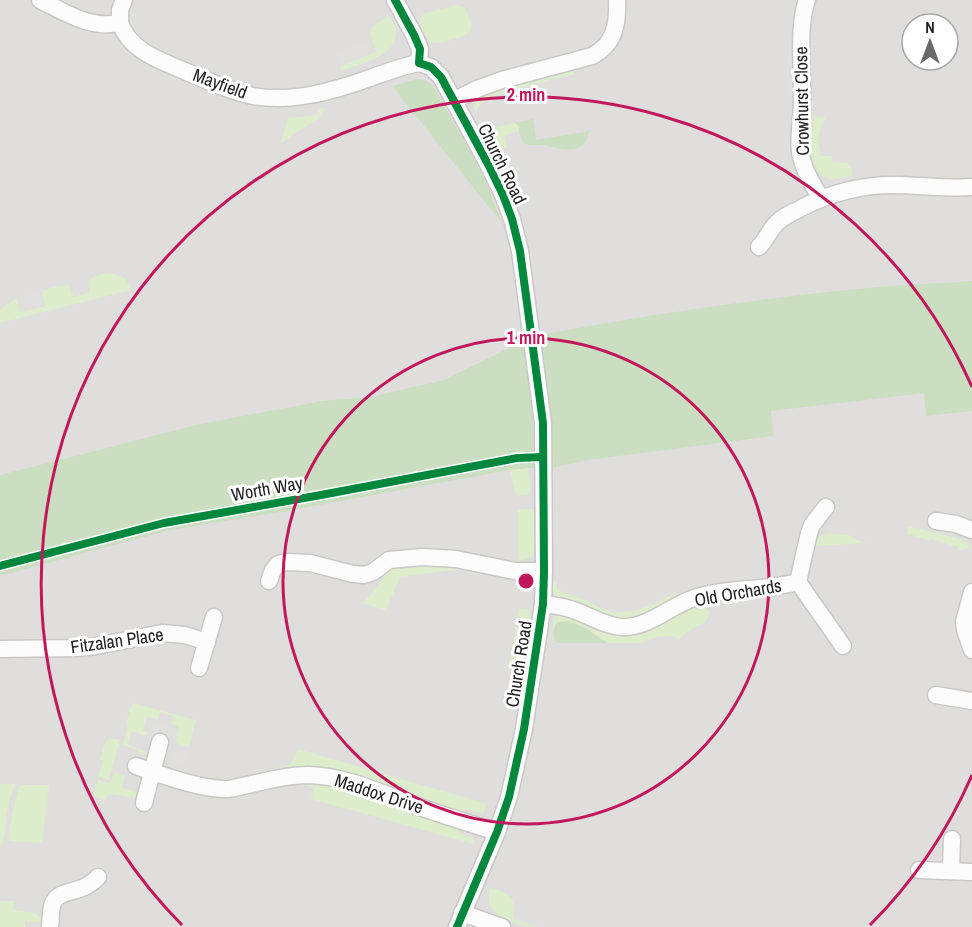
<svg xmlns="http://www.w3.org/2000/svg" width="972" height="927" font-family="'Archivo Narrow',sans-serif">
	<style>
		.residential { fill: #dfdedc; fill-rule: evenodd }
		.grass { fill: #ddeccb }
		.forest { fill: #cbdec1 }
		.parking { fill: #e0dfde }
		.lines { fill: none; stroke-linecap: round; stroke-linejoin: round }
		.minor-casing { stroke: #c9c8c7; stroke-width: 19 }
		.minor { stroke: #fdfcfc; stroke-width: 16 }
		.cycleway-casing { stroke: #fff; stroke-width: 11 }
		.cycleway { stroke: #00873e; stroke-width: 8 }
		.ring { fill: none; stroke: #c2185b; stroke-width: 3 }
		.labels { text-anchor: middle; stroke-width: 6; stroke-linejoin: round; paint-order: stroke }
		.street-label { font-size: 18px; fill: #222; stroke: #fff }
		.centre { fill: #c2185b; stroke: #fff; stroke-width: 3 }
		.ring-label { font-size: 18px; text-anchor: middle; font-weight: bold; fill: #c2185b; stroke: #fff; stroke-width: 6; stroke-linejoin: round; paint-order: stroke }
	</style>
	<rect width="100%" height="100%" fill="#f0eeeb"/>
	<path class="residential" d="M0,0H972V927H0ZM912,24H948V60H912Z"/>
	<g class="grass">
		<path d="M458,5L464,7C473,24 477,33 455,39C447,41 439,43 431,43C425,33 414,22 425,13Z"/>
		<path d="M390,16C393,22 397,28 396,35C395,57 358,65 341,71L340,66L376,52C368,28 366,28 390,16Z"/>
		<path d="M570,69L576,74C557,79 492,92 480,105C477,108 477,109 477,114L473,106L476,101L493,91Z"/>
		<polygon points="321,107 325,109 324,112 321,116 280,144 288,118 315,115"/>
		<path d="M814,116L826,117C817,131 817,140 821,156H832V162L847,163L852,168V175C846,177 839,179 833,179C805,179 811,133 814,116Z"/>
		<path d="M515,123L520,127L519,131L505,135L507,148C500,149 497,148 493,141L496,127Z"/>
		<polygon points="107,273 118,275 126,279 131,290 0,323 0,310 17,297 21,312 45,306 42,291 57,286 65,285 70,286 73,297 90,292 89,280 96,276"/>
		<polygon points="528,468 531,490 527,495 516,496 510,470"/>
		<polygon points="524,509 533,509 536,512 537,549 533,557 518,561 518,510"/>
		<polygon points="908,526 960,539 968,544 970,548 957,551 957,547 931,539 930,541 907,534"/>
		<polygon points="828,533 849,535 862,542 868,543 812,546 819,537"/>
		<path d="M445,564L460,569L400,577L386,610L362,603C377,592 382,572 399,565Z"/>
		<path d="M552,581H556V587C564,596 575,595 585,600C592,603 599,608 606,610C632,618 655,603 677,592V598C661,605 642,618 624,619C609,620 573,603 557,598C552,592 552,588 552,581Z"/>
		<path d="M701,604L709,612L708,618L704,623L693,628L678,640L675,637L666,636L656,637L641,643H607L599,638L555,625L553,634C553,625 550,616 561,613L618,635H629L637,633Z"/>
		<polygon points="519,608 528,609 530,614 521,664 518,665 509,663"/>
		<polygon points="132,703 196,720 189,747 175,743 179,727 171,724 173,716 160,712 157,720 147,717 143,731 148,732 146,736 132,731 128,745 146,751 148,755 139,753 139,750 123,745 128,725 126,724"/>
		<polygon points="109,738 120,740 109,780 98,777 103,761 100,760 106,740 109,741"/>
		<polygon points="298,749 487,804 483,814 467,809 461,813 406,794 257,777 256,773 290,765"/>
		<polygon points="114,772 125,775 122,788 137,792 136,798 109,794 106,800 93,796 98,780 110,783"/>
		<path d="M0,784H15C11,796 7,807 6,819C5,830 5,840 0,849Z"/>
		<polygon points="300,784 328,785 346,789 403,808 423,818 457,827 460,833 473,838 474,844 311,799 314,788"/>
		<path d="M20,785H49L42,843L9,841C10,821 14,803 20,785Z"/>
		<path d="M491,888C502,891 514,895 514,909C513,912 513,916 514,919L538,927C518,927 479,916 491,888Z"/>
		<polygon points="0,901 14,901 13,910 35,913 40,918 41,922 25,922 25,927 0,927"/>
	</g>
	<g class="forest">
		<path d="M417,79C428,80 432,84 437,93C460,135 487,176 501,222L392,86Z"/>
		<path d="M533,119L536,140L589,131C584,159 561,148 542,145C536,144 530,146 523,143L519,131L520,127L515,123Z"/>
		<path d="M972,281V411L926,416L924,393L771,411L773,436L588,460L554,467L528,468L510,470L281,512L170,530L0,576V475L201,424L322,401L371,397L444,380L532,337L544,334C648,315 752,299 857,289C895,285 934,284 972,281Z"/>
		<path d="M569,621L587,629L607,643H557C552,637 553,632 555,625L559,622Z"/>
	</g>
	<g class="parking">
		<polygon points="793,35 795,79 794,100 786,87 786,51"/>
		<polygon points="372,40 376,52 340,66 334,53"/>
		<polygon points="42,291 45,305 20,312 17,297"/>
		<polygon points="151,721 179,729 175,743 189,747 183,767 169,764 175,743 146,736"/>
	</g>
	<g class="lines">
		<defs>
			<g id="minor">
				<path d="M40,0C66,13 90,29 120,23C130,50 156,59 180,69C204,79 228,91 253,96C292,103 334,91 370,78C387,72 402,66 419,63"/>
				<polyline points="395,0 414,35 420,49 419,63 431,67 441,77 489,166 503,195 512,219 520,251 543,423 544,571 543,604 524,729 509,797 497,832 457,927"/>
				<path d="M807,0C797,28 803,70 802,101C802,118 798,135 800,152C803,169 811,183 821,198"/>
				<polyline points="120,23 120,10 124,0"/>
				<path d="M453,101L477,89L502,80L592,56C615,44 618,24 617,0"/>
				<path d="M759,247C767,239 770,228 779,221C785,215 795,212 803,207C831,193 861,185 893,185C919,185 945,189 972,187"/>
				<polyline points="826,507 812,525 809,533 798,582 843,646"/>
				<polyline points="936,521 956,524 972,530"/>
				<polyline points="269,581 273,570 278,564 287,562 310,563 353,574 364,575 373,572 389,560 422,557 456,559 515,571 544,571"/>
				<polyline points="972,592 964,622 965,630 972,650"/>
				<path d="M543,604C552,605 561,606 570,609C588,614 603,626 622,627C648,628 670,606 694,598C728,587 764,591 798,582"/>
				<polyline points="0,649 77,648 96,646 162,633 185,635 207,642"/>
				<polyline points="199,668 214,617"/>
				<polyline points="936,695 972,701"/>
				<path d="M136,766C162,775 202,790 229,789C255,784 282,775 309,775C346,776 381,793 414,805C442,815 469,823 497,832"/>
				<polyline points="144,803 160,742"/>
				<polyline points="919,870 972,872"/>
				<polyline points="951,871 952,839"/>
				<polyline points="462,913 502,927"/>
				<path d="M50,927C51,920 50,910 53,903C58,892 72,892 82,888C88,886 93,882 98,877"/>
			</g>
		</defs>
		<use href="#minor" class="minor-casing"/>
		<use href="#minor" class="minor"/>
		<defs>
			<g id="cycleway">
				<polyline points="395,0 414,35 420,49 419,63 431,67 441,77 489,166 503,195 512,219 520,251 543,423 544,571 543,604 524,729 509,797 497,832 457,927"/>
				<polyline points="0,566 164,523 321,495 517,458 543,457"/>
			</g>
		</defs>
		<use href="#cycleway" class="cycleway-casing"/>
		<use href="#cycleway" class="cycleway"/>
	</g>
	<g class="ring">
		<circle cx="526" cy="581" r="243"/>
		<path d="M972 775A486 486 0 0 1 870 925M182 925A486 486 0 1 1 972 387"/>
	</g>
	<g class="labels">
		<g class="street-label">
			<text transform="translate(220 84) rotate(20)" y="6">Mayfield</text>
			<text transform="translate(802 101) rotate(-91)" y="6">Crowhurst Close</text>
			<text transform="translate(502 164) rotate(64)" y="6">Church Road</text>
			<text transform="translate(267 489) rotate(-10)" y="6">Worth Way</text>
			<text transform="translate(738 593) rotate(-10)" y="6">Old Orchards</text>
			<text transform="translate(117 641) rotate(-8)" y="6">Fitzalan Place</text>
			<text transform="translate(519 664) rotate(-81)" y="6">Church Road</text>
			<text transform="translate(379 794) rotate(18)" y="6">Maddox Drive</text>
		</g>
	</g>
	<circle cx="526" cy="581" r="9" class="centre"/>
	<g class="ring-label">
		<text x="526" y="101">2 min</text>
		<text x="526" y="344">1 min</text>
	</g>
	<g transform="translate(930 42)"><circle r="28" fill="#ffffff" stroke="#a7a7a7" stroke-width="1.5"/>
	<path d="M0-4.5L10 22L0 15L-10 22Z" fill="#6a6968"/>
	<text y="-9" font-size="16" font-weight="bold" text-anchor="middle" fill="#222222">N</text>
	</g>
</svg>
